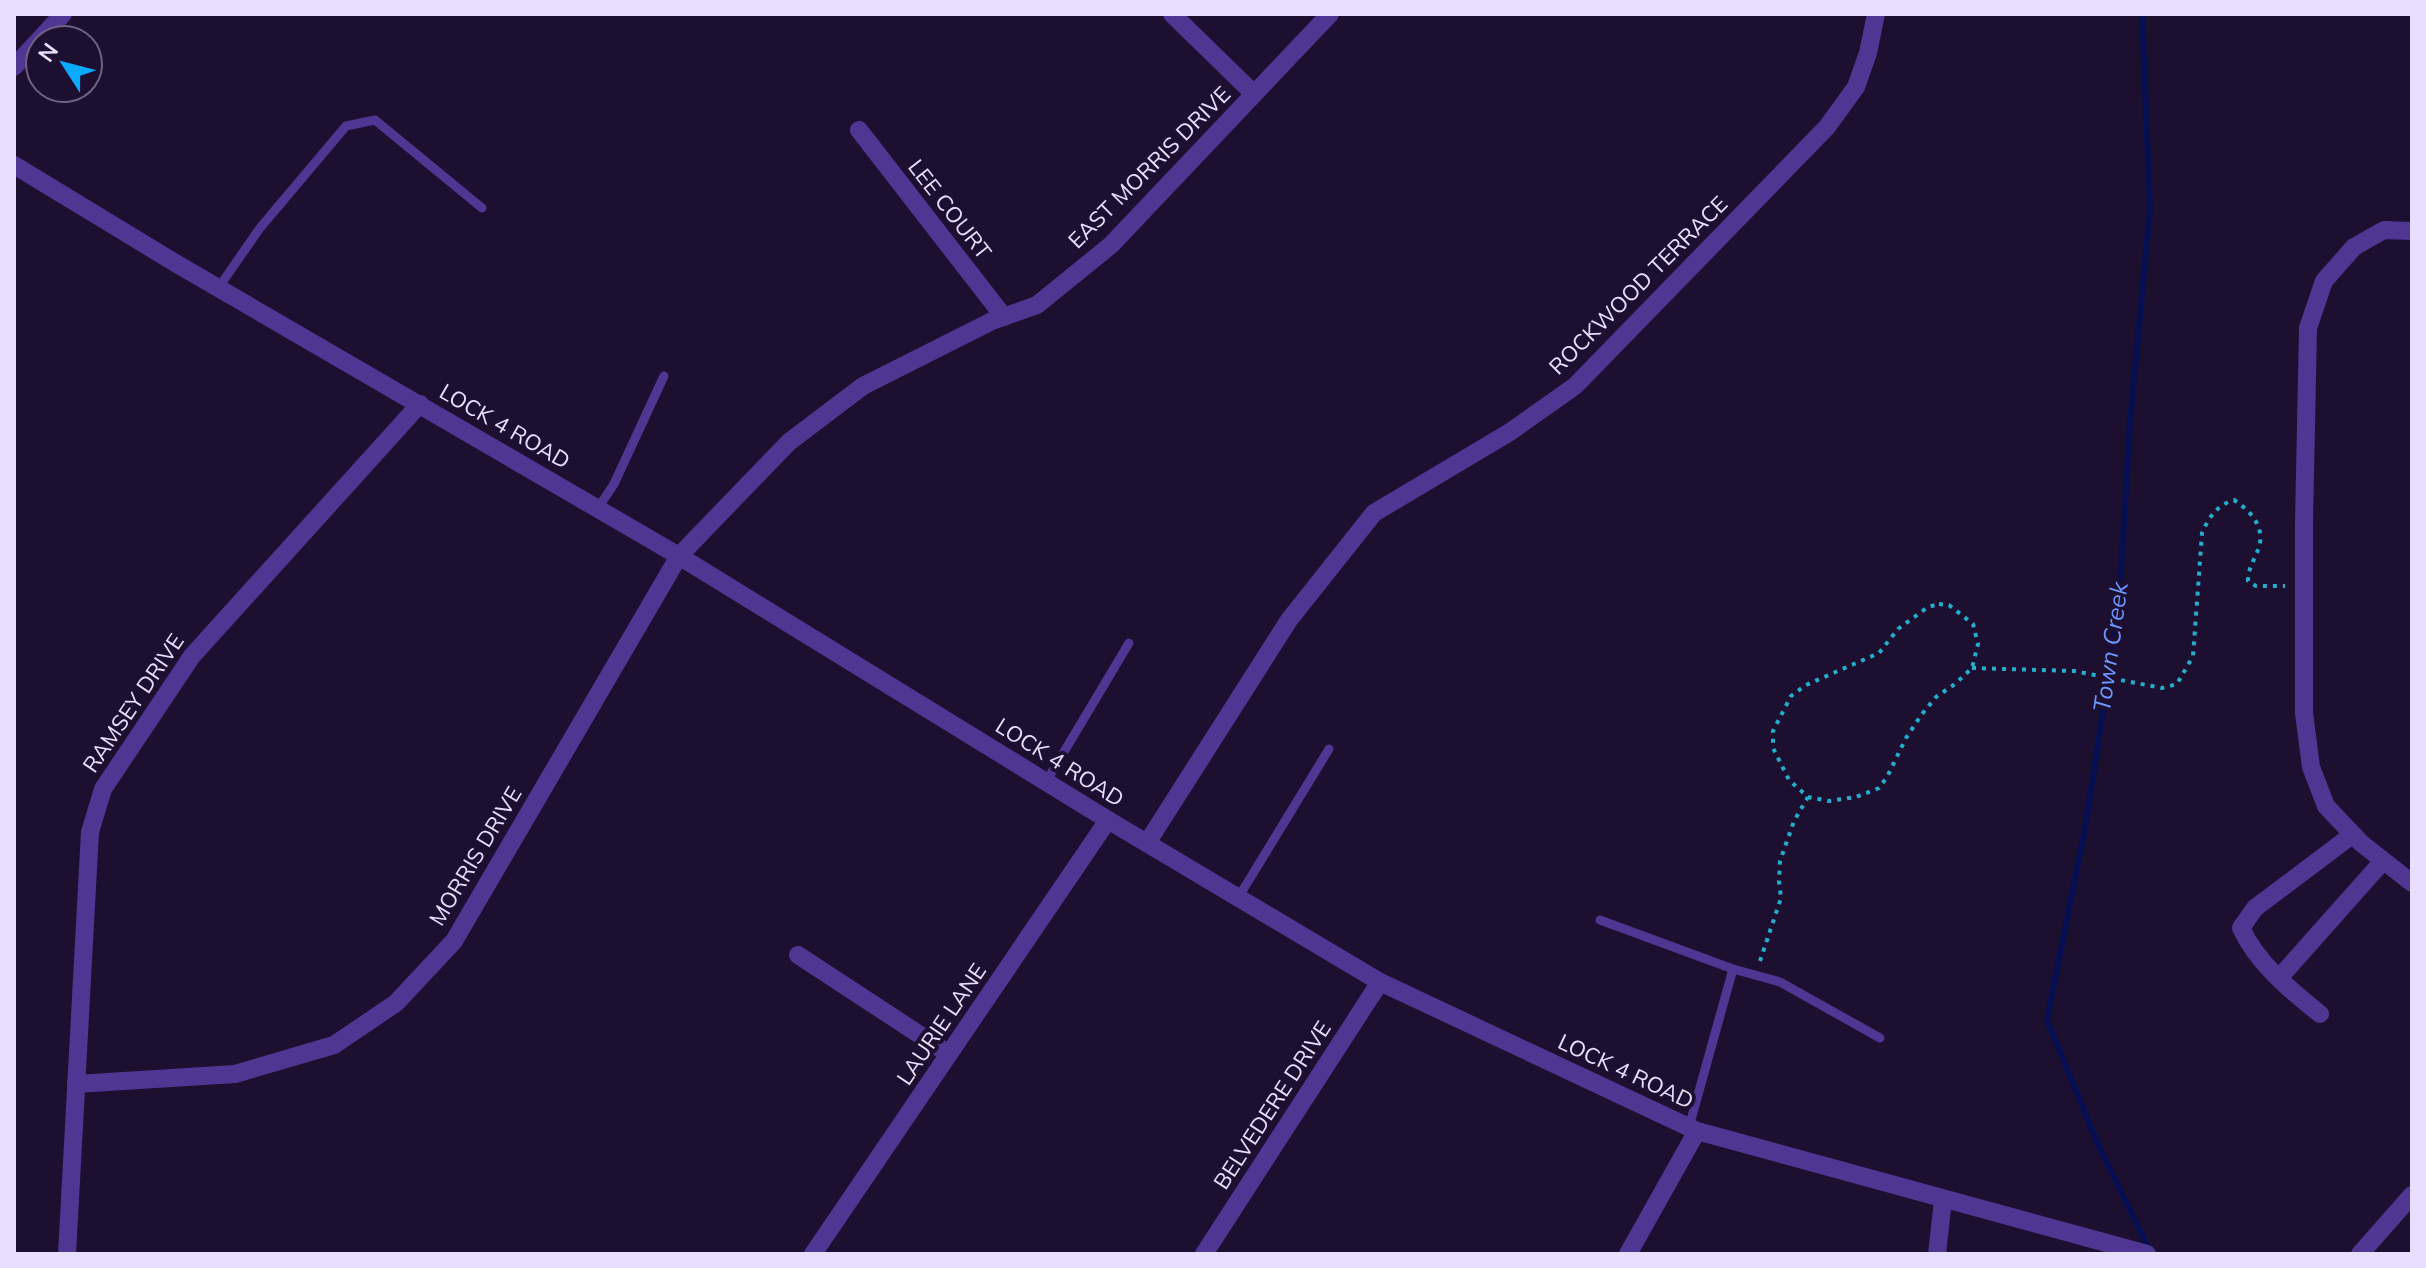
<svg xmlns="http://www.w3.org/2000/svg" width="2426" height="1268" font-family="Mulish,sans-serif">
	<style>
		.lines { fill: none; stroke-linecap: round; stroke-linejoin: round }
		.stream { stroke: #050f52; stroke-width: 6 }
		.path { stroke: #24aecd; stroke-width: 4; stroke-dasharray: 4 6; stroke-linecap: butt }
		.service { stroke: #503693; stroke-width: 9 }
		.minor { stroke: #503693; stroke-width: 18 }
		.labels { text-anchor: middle; stroke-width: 8; stroke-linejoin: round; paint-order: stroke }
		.street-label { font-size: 22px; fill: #eadeff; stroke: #1d0f2f }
		.water-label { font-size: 24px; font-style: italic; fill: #6c97ff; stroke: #1d0f2f }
	</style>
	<rect width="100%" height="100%" fill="#1d0f2f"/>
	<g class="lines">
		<polyline class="stream" points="2142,14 2150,209 2130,422 2119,605 2086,823 2047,1020 2099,1147 2149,1249"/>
		<g class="path">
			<polygon points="1939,604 1949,605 1973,624 1978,644 1972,668 1955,684 1936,697 1922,714 1906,738 1887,777 1879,788 1856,797 1829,801 1808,797 1789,780 1773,748 1773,731 1791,696 1806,685 1879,653 1898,629 1928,607"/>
			<path d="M1972,668L2074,671L2162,688L2177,684L2193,656L2202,533C2209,517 2217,505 2234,500C2249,510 2263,524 2260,543C2257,557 2248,566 2248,581L2256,586H2285"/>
			<polyline points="1760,961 1781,898 1779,881 1780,861 1794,821 1808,797"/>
		</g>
		<g class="service">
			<polyline points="219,287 260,228 346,126 375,120 482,208"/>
			<polyline points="598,508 614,484 664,376"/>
			<polyline points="1046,782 1129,643"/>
			<polyline points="1238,898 1329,749"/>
			<polyline points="1600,920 1733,969 1780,982 1880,1038"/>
			<polyline points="1689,1127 1733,969"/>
		</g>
		<g class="minor">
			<polyline points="1172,14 1254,94"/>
			<polyline points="14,67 63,14"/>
			<polyline points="859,130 1004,317"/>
			<polyline points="14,165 177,264 679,556 1108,820 1380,982 1697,1131 2147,1254"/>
			<polyline points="2412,231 2384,230 2354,247 2324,281 2308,328 2304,522 2304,713 2311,767 2326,806 2361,843 2412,883"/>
			<polyline points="1147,843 1289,620 1374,513 1510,432 1575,386 1827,127 1856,87 1868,53 1876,14"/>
			<polyline points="798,955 949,1054"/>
			<polyline points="2279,978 2383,861"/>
			<path d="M2320,1014C2290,990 2257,963 2241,928L2255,908L2352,835"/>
			<polyline points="76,1084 235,1074 334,1045 396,1003 454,941 679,556 789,442 863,386 992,321 1037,305 1111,245 1330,14"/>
			<polyline points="67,1254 90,832 103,789 192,656 420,404"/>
			<polyline points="813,1254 1108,820"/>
			<polyline points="1204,1254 1380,982"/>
			<polyline points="1628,1254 1697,1131"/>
			<polyline points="1937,1254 1943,1200"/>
			<polyline points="2360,1254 2412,1195"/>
		</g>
	</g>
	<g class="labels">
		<g class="street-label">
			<text transform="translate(1149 167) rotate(-45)" y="8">EAST MORRIS DRIVE</text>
			<text transform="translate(950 209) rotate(52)" y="8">LEE COURT</text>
			<text transform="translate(1638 285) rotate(-45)" y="8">ROCKWOOD TERRACE</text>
			<text transform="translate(505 426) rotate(30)" y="8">LOCK 4 ROAD</text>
			<text transform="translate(133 703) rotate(-56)" y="8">RAMSEY DRIVE</text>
			<text transform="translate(1060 762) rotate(32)" y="8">LOCK 4 ROAD</text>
			<text transform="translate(475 856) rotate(-59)" y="8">MORRIS DRIVE</text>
			<text transform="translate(941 1024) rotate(-56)" y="8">LAURIE LANE</text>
			<text transform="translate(1626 1071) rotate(25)" y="8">LOCK 4 ROAD</text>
			<text transform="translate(1272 1105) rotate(-57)" y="8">BELVEDERE DRIVE</text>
		</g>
		<g class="water-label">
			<text transform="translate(2111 647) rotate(-82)" y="8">Town Creek</text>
		</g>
	</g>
	<rect width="2426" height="1268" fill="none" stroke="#eadeff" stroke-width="32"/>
	<g transform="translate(64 64) rotate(306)"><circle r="38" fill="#1d0f2f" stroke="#6f6282" stroke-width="2"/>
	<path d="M0-6L14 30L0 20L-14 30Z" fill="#0aabff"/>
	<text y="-12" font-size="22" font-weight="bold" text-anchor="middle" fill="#eadeff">N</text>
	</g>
</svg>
